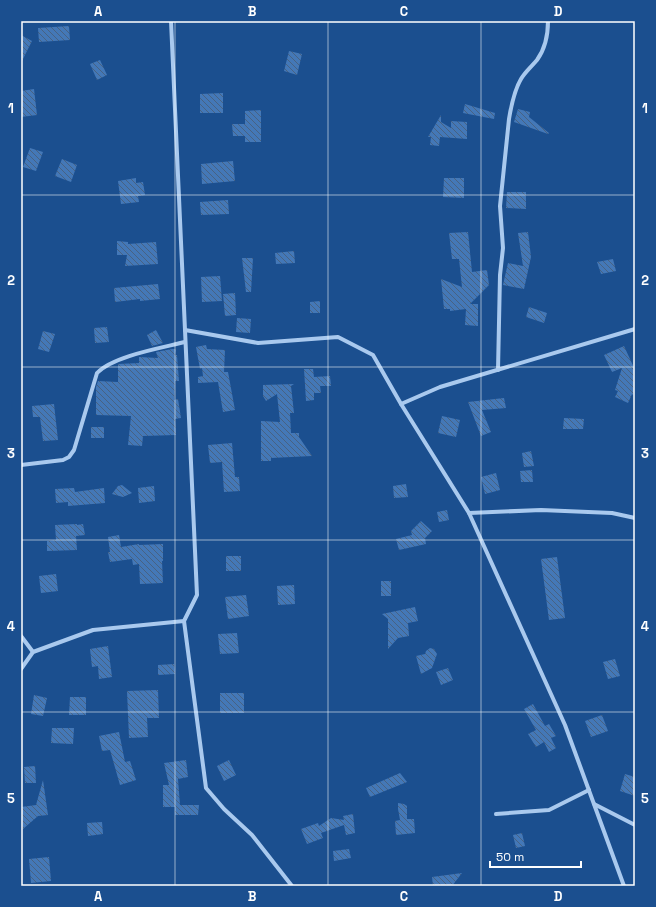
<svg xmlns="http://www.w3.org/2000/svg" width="656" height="907" font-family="'Space Grotesk',sans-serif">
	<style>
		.building { fill: url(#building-back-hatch) }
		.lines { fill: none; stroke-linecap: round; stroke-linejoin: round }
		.street { stroke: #a9c9ee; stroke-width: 4 }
		.grid { fill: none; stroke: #fff; stroke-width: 1; stroke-opacity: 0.55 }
		.neatline { fill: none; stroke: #fff; stroke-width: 1.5 }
		.grid-label { font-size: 13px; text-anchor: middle; font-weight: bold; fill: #fff }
	</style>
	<defs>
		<pattern id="building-back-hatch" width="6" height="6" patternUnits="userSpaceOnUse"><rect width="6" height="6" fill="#4478b7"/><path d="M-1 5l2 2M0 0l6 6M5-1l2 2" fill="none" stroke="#486282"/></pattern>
	</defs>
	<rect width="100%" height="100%" fill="#1b4f8f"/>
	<g class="building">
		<polygon points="69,26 70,40 39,42 38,28"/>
		<polygon points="21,35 32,41 21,63"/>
		<polygon points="289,51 302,54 297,75 284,71"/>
		<polygon points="100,60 107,75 97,80 90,64"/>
		<polygon points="34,89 37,115 21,117 21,91"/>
		<polygon points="223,93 223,113 200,113 200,94"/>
		<polygon points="465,104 495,113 494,119 463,113"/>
		<polygon points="518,109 530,112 529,117 549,133 548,134 514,122"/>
		<polygon points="261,110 261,142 245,142 245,136 233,136 232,124 245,124 245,111"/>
		<polygon points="441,115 441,122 451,128 451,121 467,122 467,139 440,137 439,146 430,145 431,137 428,137"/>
		<polygon points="30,148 43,152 36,171 23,167"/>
		<polygon points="62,159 77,165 71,182 55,176"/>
		<polygon points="233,161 235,181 202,184 201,164"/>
		<polygon points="136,178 136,183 143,182 145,195 138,196 139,202 121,204 118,181"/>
		<polygon points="444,178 464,178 464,198 443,197"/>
		<polygon points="507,192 526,192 526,209 506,208"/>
		<polygon points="228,200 229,214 201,215 200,202"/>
		<polygon points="468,232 472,272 487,270 489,285 470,304 478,304 478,326 465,325 466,309 450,311 450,309 444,309 441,279 462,287 459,259 452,259 449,233"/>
		<polygon points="528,232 531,257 524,289 503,285 508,263 523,266 518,233"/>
		<polygon points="117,241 128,242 128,244 156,242 158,264 125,266 127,255 117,255"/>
		<polygon points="294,251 295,263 276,264 275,253"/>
		<polygon points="242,258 253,258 251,292 246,292"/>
		<polygon points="613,259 616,271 601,274 597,262"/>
		<polygon points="220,276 222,301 202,302 201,277"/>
		<polygon points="158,284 160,299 140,301 140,299 115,302 114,288"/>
		<polygon points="235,293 236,315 225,316 223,294"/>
		<polygon points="320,301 320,313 310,313 310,302"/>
		<polygon points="529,307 547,313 544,323 526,317"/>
		<polygon points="237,318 251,319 250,333 236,332"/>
		<polygon points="107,327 109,342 95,343 94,328"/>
		<polygon points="156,330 163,343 152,346 147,335"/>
		<polygon points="43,331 55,334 49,352 38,349"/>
		<polygon points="206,345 207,349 225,350 224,372 228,372 235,410 223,412 218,382 198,383 198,377 203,376 202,368 200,369 196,347"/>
		<polygon points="624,346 635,370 635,388 633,395 632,394 628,403 615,397 618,391 615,390 622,368 612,372 604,355"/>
		<polygon points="172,349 176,349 175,355 177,355 179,381 175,381 174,400 178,399 181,418 175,419 176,435 143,436 142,446 128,445 131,416 96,415 96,387 98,381 118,382 118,364 139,363 139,357 158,358 156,352"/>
		<polygon points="304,369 313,369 314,377 330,376 331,386 320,386 321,393 314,393 314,400 306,401"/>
		<polygon points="294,384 291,386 294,413 290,413 291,433 299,433 299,437 312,456 271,458 271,461 261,461 261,421 280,422 277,394 266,401 263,396 263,385"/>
		<polygon points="504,398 506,408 482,410 491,432 481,436 468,402"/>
		<polygon points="54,404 58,440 43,441 40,417 33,417 32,406"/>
		<polygon points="442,416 460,420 456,437 438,433"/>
		<polygon points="564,418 584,419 583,429 563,429"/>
		<rect x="91" y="427" width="13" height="11"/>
		<polygon points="232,443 235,477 239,477 240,491 224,492 222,462 210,463 208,445"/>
		<polygon points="531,451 534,466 524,467 522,453"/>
		<polygon points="532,470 533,482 521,482 520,471"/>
		<polygon points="496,473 500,490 485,494 481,477"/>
		<polygon points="406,484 408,497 394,498 393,486"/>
		<polygon points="122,485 132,493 123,497 112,494 118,486"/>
		<polygon points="154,486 155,501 139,503 138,488"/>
		<polygon points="74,488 75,492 104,488 105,503 68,506 68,502 56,503 55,489"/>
		<polygon points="447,510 449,520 439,522 437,512"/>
		<polygon points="421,521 432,531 425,538 426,544 399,550 396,539 412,535 411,531"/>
		<polygon points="77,524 77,525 83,524 85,535 76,536 77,550 47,551 47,541 56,540 55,525"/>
		<polygon points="119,535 121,547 139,544 139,545 163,544 163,561 162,561 163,583 140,584 139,564 133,565 132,559 110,562 108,552 110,552 108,537"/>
		<rect x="226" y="556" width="15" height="15"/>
		<polygon points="557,557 565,618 549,620 541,559"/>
		<polygon points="56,574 58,591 41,593 39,576"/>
		<rect x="381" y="581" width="10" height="15"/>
		<polygon points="294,585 295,604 278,605 277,586"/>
		<polygon points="246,595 249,616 228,619 225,597"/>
		<polygon points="415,607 418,621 408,623 409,636 398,638 388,649 388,619 382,614"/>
		<polygon points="237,633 239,653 220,654 218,634"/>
		<polygon points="108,646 112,677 99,679 98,666 92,667 90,649"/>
		<polygon points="430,648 434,649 437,654 432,668 421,674 416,656 425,654 426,651"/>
		<polygon points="615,659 620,676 608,679 603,662"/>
		<polygon points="174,664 175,674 158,675 158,665"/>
		<polygon points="448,668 453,680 441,685 436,672"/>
		<polygon points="158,690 159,718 147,718 148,737 129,738 127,691"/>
		<rect x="220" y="693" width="24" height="20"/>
		<polygon points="34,695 47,698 43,716 31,714"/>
		<polygon points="70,697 86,697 86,715 69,715"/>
		<polygon points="533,704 545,726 549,724 556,736 551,738 556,748 549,752 544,742 536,747 528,734 536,730 524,709"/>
		<polygon points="602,715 608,731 591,737 585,721"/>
		<polygon points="52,728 74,728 73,744 51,743"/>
		<polygon points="119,732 125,762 130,761 136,780 120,785 110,750 102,751 99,736"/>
		<polygon points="186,760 188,777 178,779 180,805 199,805 198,815 175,815 175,807 163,807 163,785 169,785 164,763"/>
		<polygon points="229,760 236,775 224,781 217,766"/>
		<polygon points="35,766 36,783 25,783 24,767"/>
		<polygon points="400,773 407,782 370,797 366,788"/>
		<polygon points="625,774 635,777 635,796 620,791"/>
		<polygon points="43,780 48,815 38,816 23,829 21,807 36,805"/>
		<polygon points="398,803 404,804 407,806 407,819 414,819 415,833 396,835 395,821 400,820 398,809"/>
		<polygon points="353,814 355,833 346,835 344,825 321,833 323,838 307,844 301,829 318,823 319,826 331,818 344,820 343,816"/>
		<polygon points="102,822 103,834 88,836 87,823"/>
		<polygon points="522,833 525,846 516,848 513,835"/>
		<polygon points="349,849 351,858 334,861 333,851"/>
		<polygon points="49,857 51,881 31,883 29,859"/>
		<polygon points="462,873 452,886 433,886 432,877"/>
	</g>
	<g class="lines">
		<g class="street">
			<polyline points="185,330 258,343 338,337 373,355 401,404 469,513 565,725 624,886"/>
			<path d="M498,370L500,275L503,248L500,206L509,119C511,107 515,89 521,79C525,72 532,66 537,60C545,49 548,35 548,21"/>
			<polyline points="401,404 440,387 635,329"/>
			<path d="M21,465L63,460L69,457L74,450L97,373C113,356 161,348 185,342"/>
			<polyline points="469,513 541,510 612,513 635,518"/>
			<polyline points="184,621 206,788 224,809 252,835 292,886"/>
			<polyline points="21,636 33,652"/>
			<polyline points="21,669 33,652 93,630 184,621 197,595 171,21"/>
			<polyline points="594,804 635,825"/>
			<polyline points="496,814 549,810 589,790"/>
		</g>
	</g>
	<path class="grid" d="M175,21V886M328,21V886M481,21V886M21,195H635M21,367H635M21,540H635M21,712H635"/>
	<rect width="656" height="907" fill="none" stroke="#1b4f8f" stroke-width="44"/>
	<path d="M490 861v6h91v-6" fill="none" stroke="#ffffff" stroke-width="2"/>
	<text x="496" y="861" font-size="12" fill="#ffffff" stroke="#1b4f8f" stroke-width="3" paint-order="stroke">50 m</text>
	<rect x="22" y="22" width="612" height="863" class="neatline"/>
	<g class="grid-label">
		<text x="98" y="16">A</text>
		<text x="252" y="16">B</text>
		<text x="404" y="16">C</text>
		<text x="558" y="16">D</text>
		<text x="11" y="113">1</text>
		<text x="645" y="113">1</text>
		<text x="11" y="285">2</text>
		<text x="645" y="285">2</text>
		<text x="11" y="458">3</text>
		<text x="645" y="458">3</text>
		<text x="11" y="631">4</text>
		<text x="645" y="631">4</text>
		<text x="11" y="803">5</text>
		<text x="645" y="803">5</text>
		<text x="98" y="901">A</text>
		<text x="252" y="901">B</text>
		<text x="404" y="901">C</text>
		<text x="558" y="901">D</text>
	</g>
</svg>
